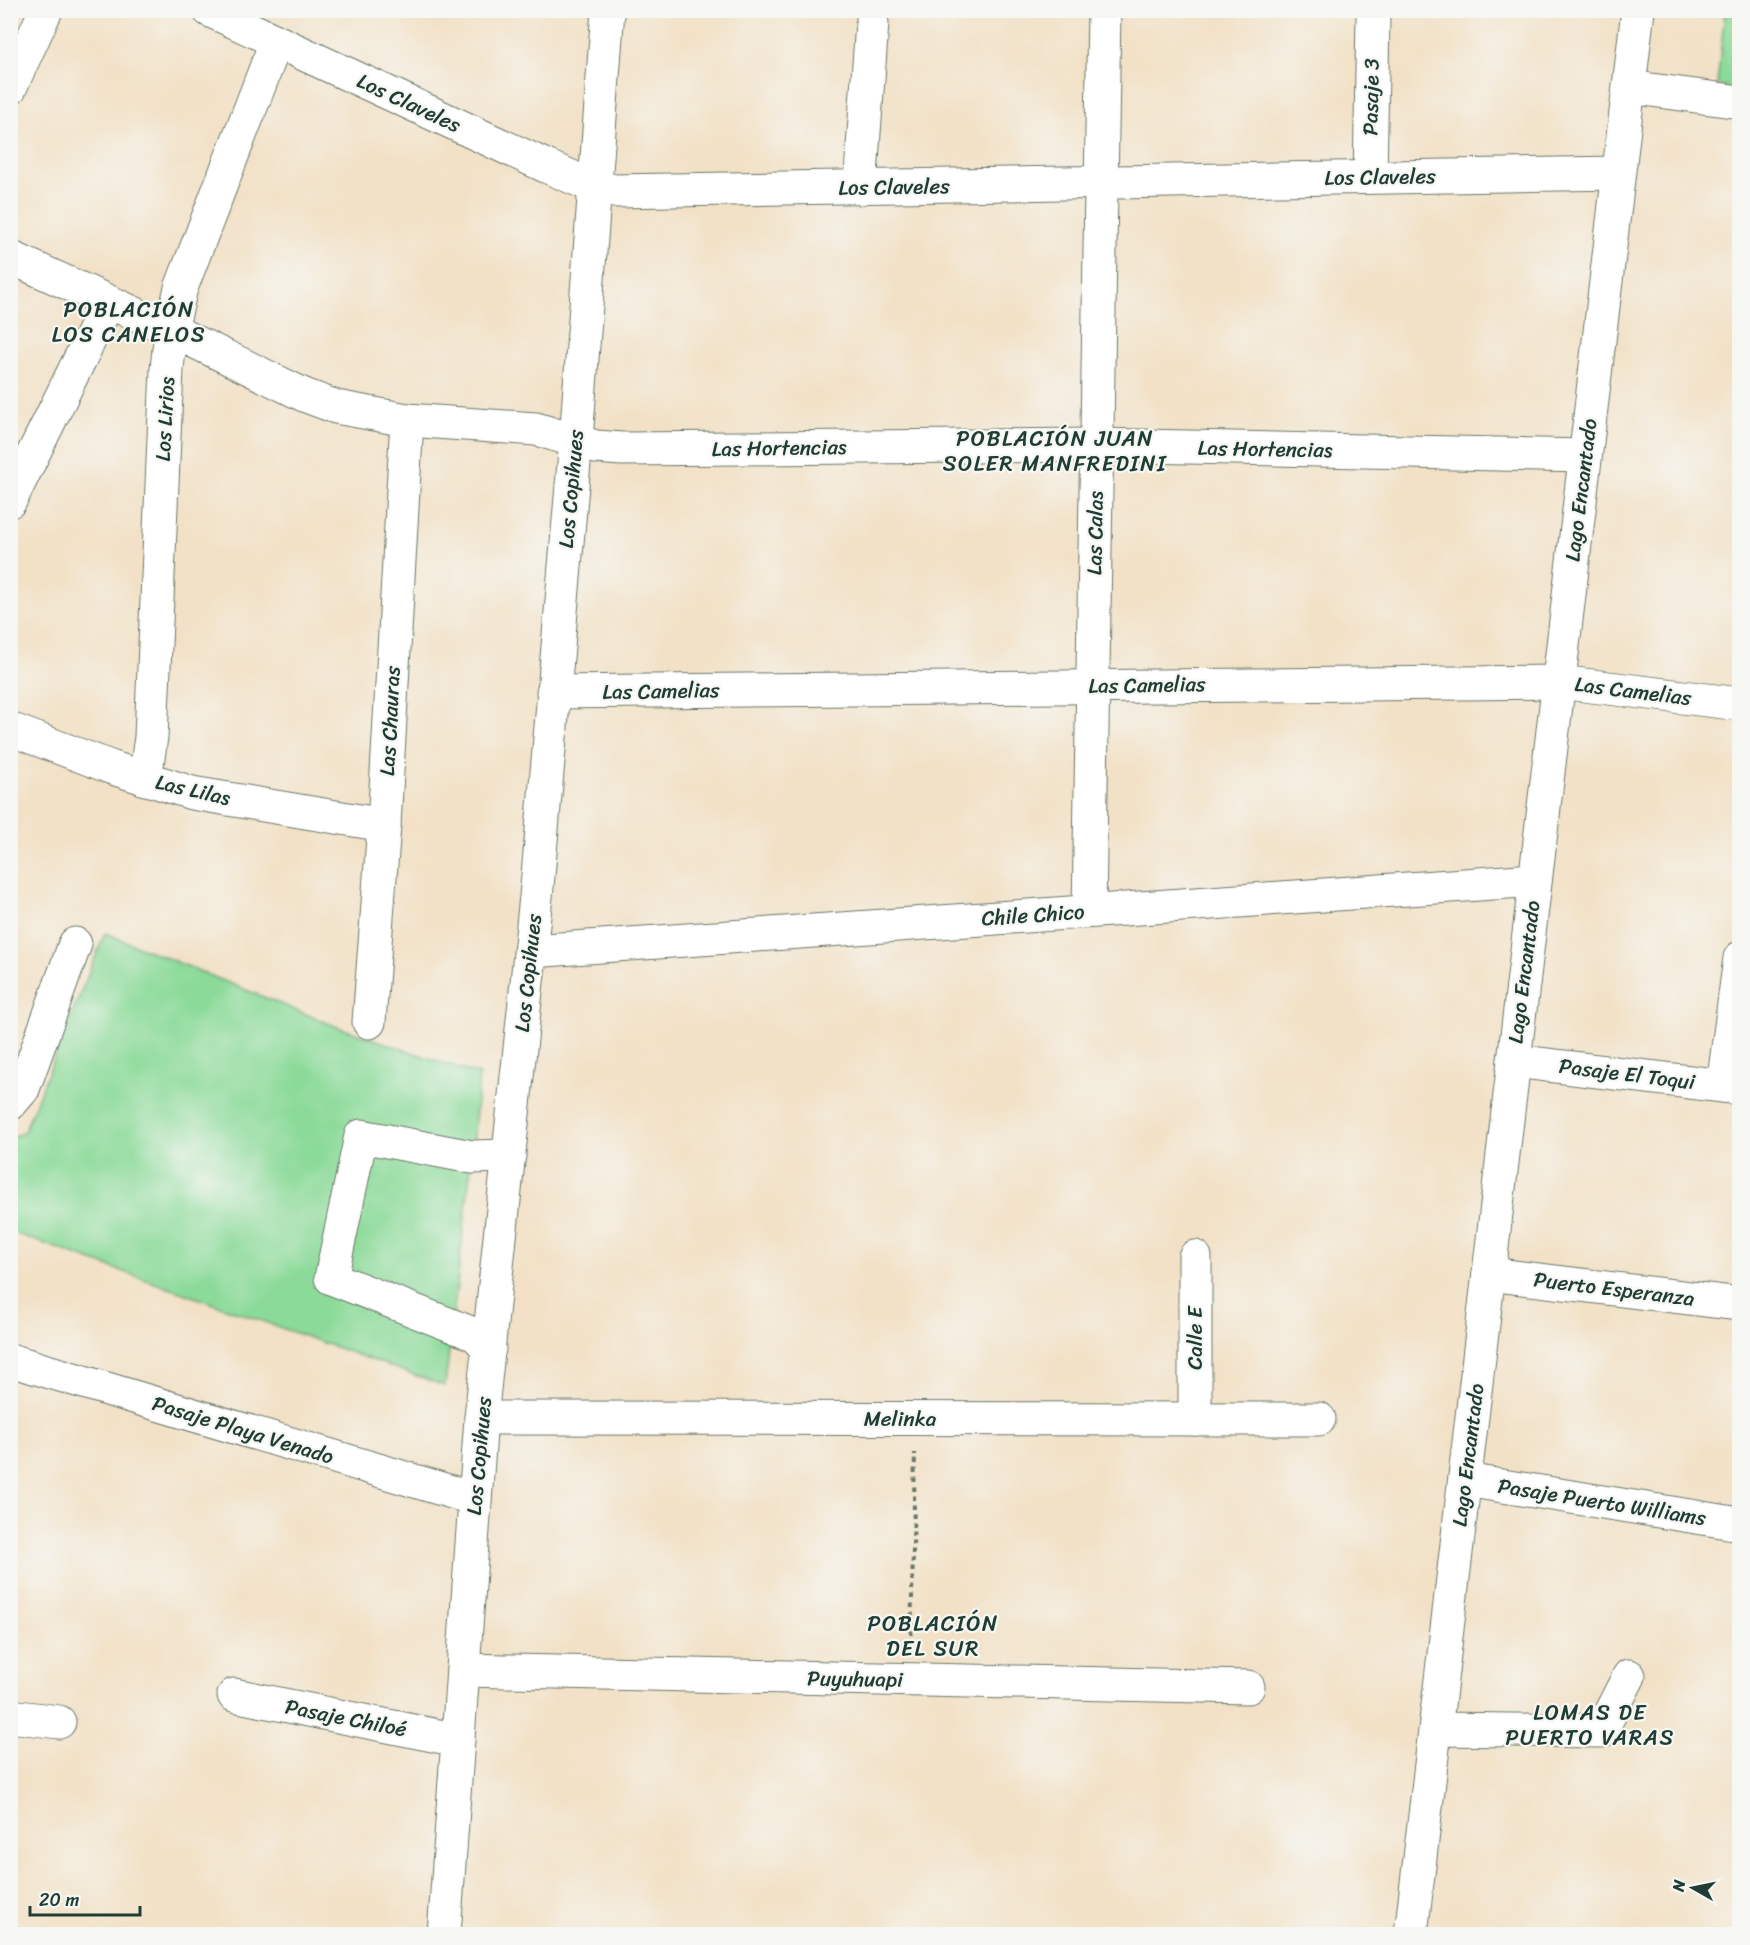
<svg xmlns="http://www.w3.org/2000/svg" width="1750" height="1945" font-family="Sriracha,sans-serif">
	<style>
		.green { fill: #8bda99; stroke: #558c66; stroke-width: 1.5 }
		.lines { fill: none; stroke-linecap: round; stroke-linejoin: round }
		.minor-casing { stroke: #697667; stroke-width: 35 }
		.path { stroke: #697667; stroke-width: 4; stroke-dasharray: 4.5 4.5; stroke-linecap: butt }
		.minor { stroke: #fff; stroke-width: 33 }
		.labels { text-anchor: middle; stroke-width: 4.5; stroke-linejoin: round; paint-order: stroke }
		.street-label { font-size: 21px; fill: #1f3d34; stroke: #f6f6f2 }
		.neighbourhood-label { font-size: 22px; letter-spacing: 1.5px; fill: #1f3d34; stroke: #f6f6f2 }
	</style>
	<rect width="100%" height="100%" fill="#f6f6f2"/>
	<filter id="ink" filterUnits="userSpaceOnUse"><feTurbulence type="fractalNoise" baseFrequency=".0167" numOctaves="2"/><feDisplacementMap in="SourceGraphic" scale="12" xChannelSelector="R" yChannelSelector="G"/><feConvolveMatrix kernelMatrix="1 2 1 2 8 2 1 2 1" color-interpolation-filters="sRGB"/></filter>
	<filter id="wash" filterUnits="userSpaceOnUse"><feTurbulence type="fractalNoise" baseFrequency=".008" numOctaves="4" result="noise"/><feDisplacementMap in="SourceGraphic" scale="24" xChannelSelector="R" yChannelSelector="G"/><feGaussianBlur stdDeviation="1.35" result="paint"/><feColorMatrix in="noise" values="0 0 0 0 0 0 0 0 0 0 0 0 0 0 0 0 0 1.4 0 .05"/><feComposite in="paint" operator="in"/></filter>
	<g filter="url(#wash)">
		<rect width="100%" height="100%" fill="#f2e1c6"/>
		<g class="green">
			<polygon points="1725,11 1739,11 1739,89 1717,85"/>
			<polygon points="105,933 335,1026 479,1075 472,1157 445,1386 11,1232 11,1138 24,1132"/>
		</g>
	</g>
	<g filter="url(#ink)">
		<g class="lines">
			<defs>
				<g id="minor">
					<polyline points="209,10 548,167 595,187 614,191 1618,173"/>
					<polyline points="1629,87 1740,102"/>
					<polyline points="10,88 46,10"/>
					<polyline points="1370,177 1373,17"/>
					<polyline points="860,188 872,23"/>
					<polyline points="10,257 171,330 304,395 336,407 407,420 536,429 596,447 622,449 1097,445 1585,456"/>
					<polyline points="10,501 108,302"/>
					<polyline points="553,692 1559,682 1740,704"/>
					<polyline points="10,729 113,768 192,793 384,825"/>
					<polyline points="145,779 151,737 167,369 171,330 181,288 276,42"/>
					<polyline points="1089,911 1104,10"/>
					<polyline points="531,951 1535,880"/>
					<polyline points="369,1022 384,825 407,420"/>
					<polyline points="1514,1061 1740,1088"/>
					<polyline points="1723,1086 1740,958"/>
					<polyline points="10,1104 23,1089 75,944"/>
					<polyline points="1195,1257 1195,1419"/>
					<polyline points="1489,1274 1740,1304"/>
					<polyline points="489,1349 476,1335 331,1278 361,1136 472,1157 509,1156"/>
					<polyline points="10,1360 475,1499"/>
					<polyline points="481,1418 1319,1419"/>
					<polyline points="1465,1480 1740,1524"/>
					<polyline points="463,1670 1248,1687"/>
					<polyline points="234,1695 458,1740"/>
					<polyline points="10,1716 59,1722"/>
					<polyline points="1436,1729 1601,1731 1629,1676"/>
					<polyline points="444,1934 481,1418 537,887 576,440 608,10"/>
					<polyline points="1411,1934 1638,10"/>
				</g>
			</defs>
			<use href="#minor" class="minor-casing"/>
			<polyline class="path" points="911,1644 915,1453"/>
			<use href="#minor" class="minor"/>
		</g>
	</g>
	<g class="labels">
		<g class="street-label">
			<text transform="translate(1371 97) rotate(-89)" y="7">Pasaje 3</text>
			<text transform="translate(409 103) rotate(25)" y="7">Los Claveles</text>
			<text transform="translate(1380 177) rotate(-1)" y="7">Los Claveles</text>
			<text transform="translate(894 187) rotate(-1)" y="7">Los Claveles</text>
			<text transform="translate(165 419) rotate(-87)" y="7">Los Lirios</text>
			<text transform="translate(779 448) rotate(-1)" y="7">Las Hortencias</text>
			<text transform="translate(1265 449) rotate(1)" y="7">Las Hortencias</text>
			<text transform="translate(571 489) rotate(-85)" y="7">Los Copihues</text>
			<text transform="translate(1581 490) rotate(-83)" y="7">Lago Encantado</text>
			<text transform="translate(1095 533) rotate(-89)" y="7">Las Calas</text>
			<text transform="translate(1147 685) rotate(-1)" y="7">Las Camelias</text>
			<text transform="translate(661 691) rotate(-1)" y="7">Las Camelias</text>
			<text transform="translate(1633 691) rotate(7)" y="7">Las Camelias</text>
			<text transform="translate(390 721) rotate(-87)" y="7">Las Chauras</text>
			<text transform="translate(193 790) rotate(13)" y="7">Las Lilas</text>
			<text transform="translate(1033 915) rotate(-4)" y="7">Chile Chico</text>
			<text transform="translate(1524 972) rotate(-83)" y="7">Lago Encantado</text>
			<text transform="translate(528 973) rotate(-84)" y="7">Los Copihues</text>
			<text transform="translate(1627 1074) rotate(7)" y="7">Pasaje El Toqui</text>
			<text transform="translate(1614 1289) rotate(7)" y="7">Puerto Esperanza</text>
			<text transform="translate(1195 1338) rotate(-90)" y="7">Calle E</text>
			<text x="900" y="1426">Melinka</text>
			<text transform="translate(243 1430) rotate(17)" y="7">Pasaje Playa Venado</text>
			<text transform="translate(1468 1455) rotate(-83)" y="7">Lago Encantado</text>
			<text transform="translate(479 1456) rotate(-85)" y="7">Los Copihues</text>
			<text transform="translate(1602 1502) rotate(9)" y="7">Pasaje Puerto Williams</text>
			<text transform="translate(855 1679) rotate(1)" y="7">Puyuhuapi</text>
			<text transform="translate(346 1718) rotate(11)" y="7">Pasaje Chiloé</text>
		</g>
		<g class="neighbourhood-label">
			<text x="129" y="317">POBLACIÓN<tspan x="129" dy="25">LOS CANELOS</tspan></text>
			<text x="1055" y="446">POBLACIÓN JUAN<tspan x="1055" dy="25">SOLER MANFREDINI</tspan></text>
			<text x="933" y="1631">POBLACIÓN<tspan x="933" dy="25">DEL SUR</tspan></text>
			<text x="1590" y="1720">LOMAS DE<tspan x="1590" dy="25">PUERTO VARAS</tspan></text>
		</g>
	</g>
	<rect width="1750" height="1945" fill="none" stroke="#f6f6f2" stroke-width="36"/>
	<g transform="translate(1693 1888) rotate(279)" stroke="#f6f6f2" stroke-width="4.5" paint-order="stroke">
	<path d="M0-4.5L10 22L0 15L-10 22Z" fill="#1f3d34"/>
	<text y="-9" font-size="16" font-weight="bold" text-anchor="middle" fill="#1f3d34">N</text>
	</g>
	<path d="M30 1906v9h110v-9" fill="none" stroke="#1f3d34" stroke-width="3"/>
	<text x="39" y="1906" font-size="18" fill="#1f3d34" stroke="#f6f6f2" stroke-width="4.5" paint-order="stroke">20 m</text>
</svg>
